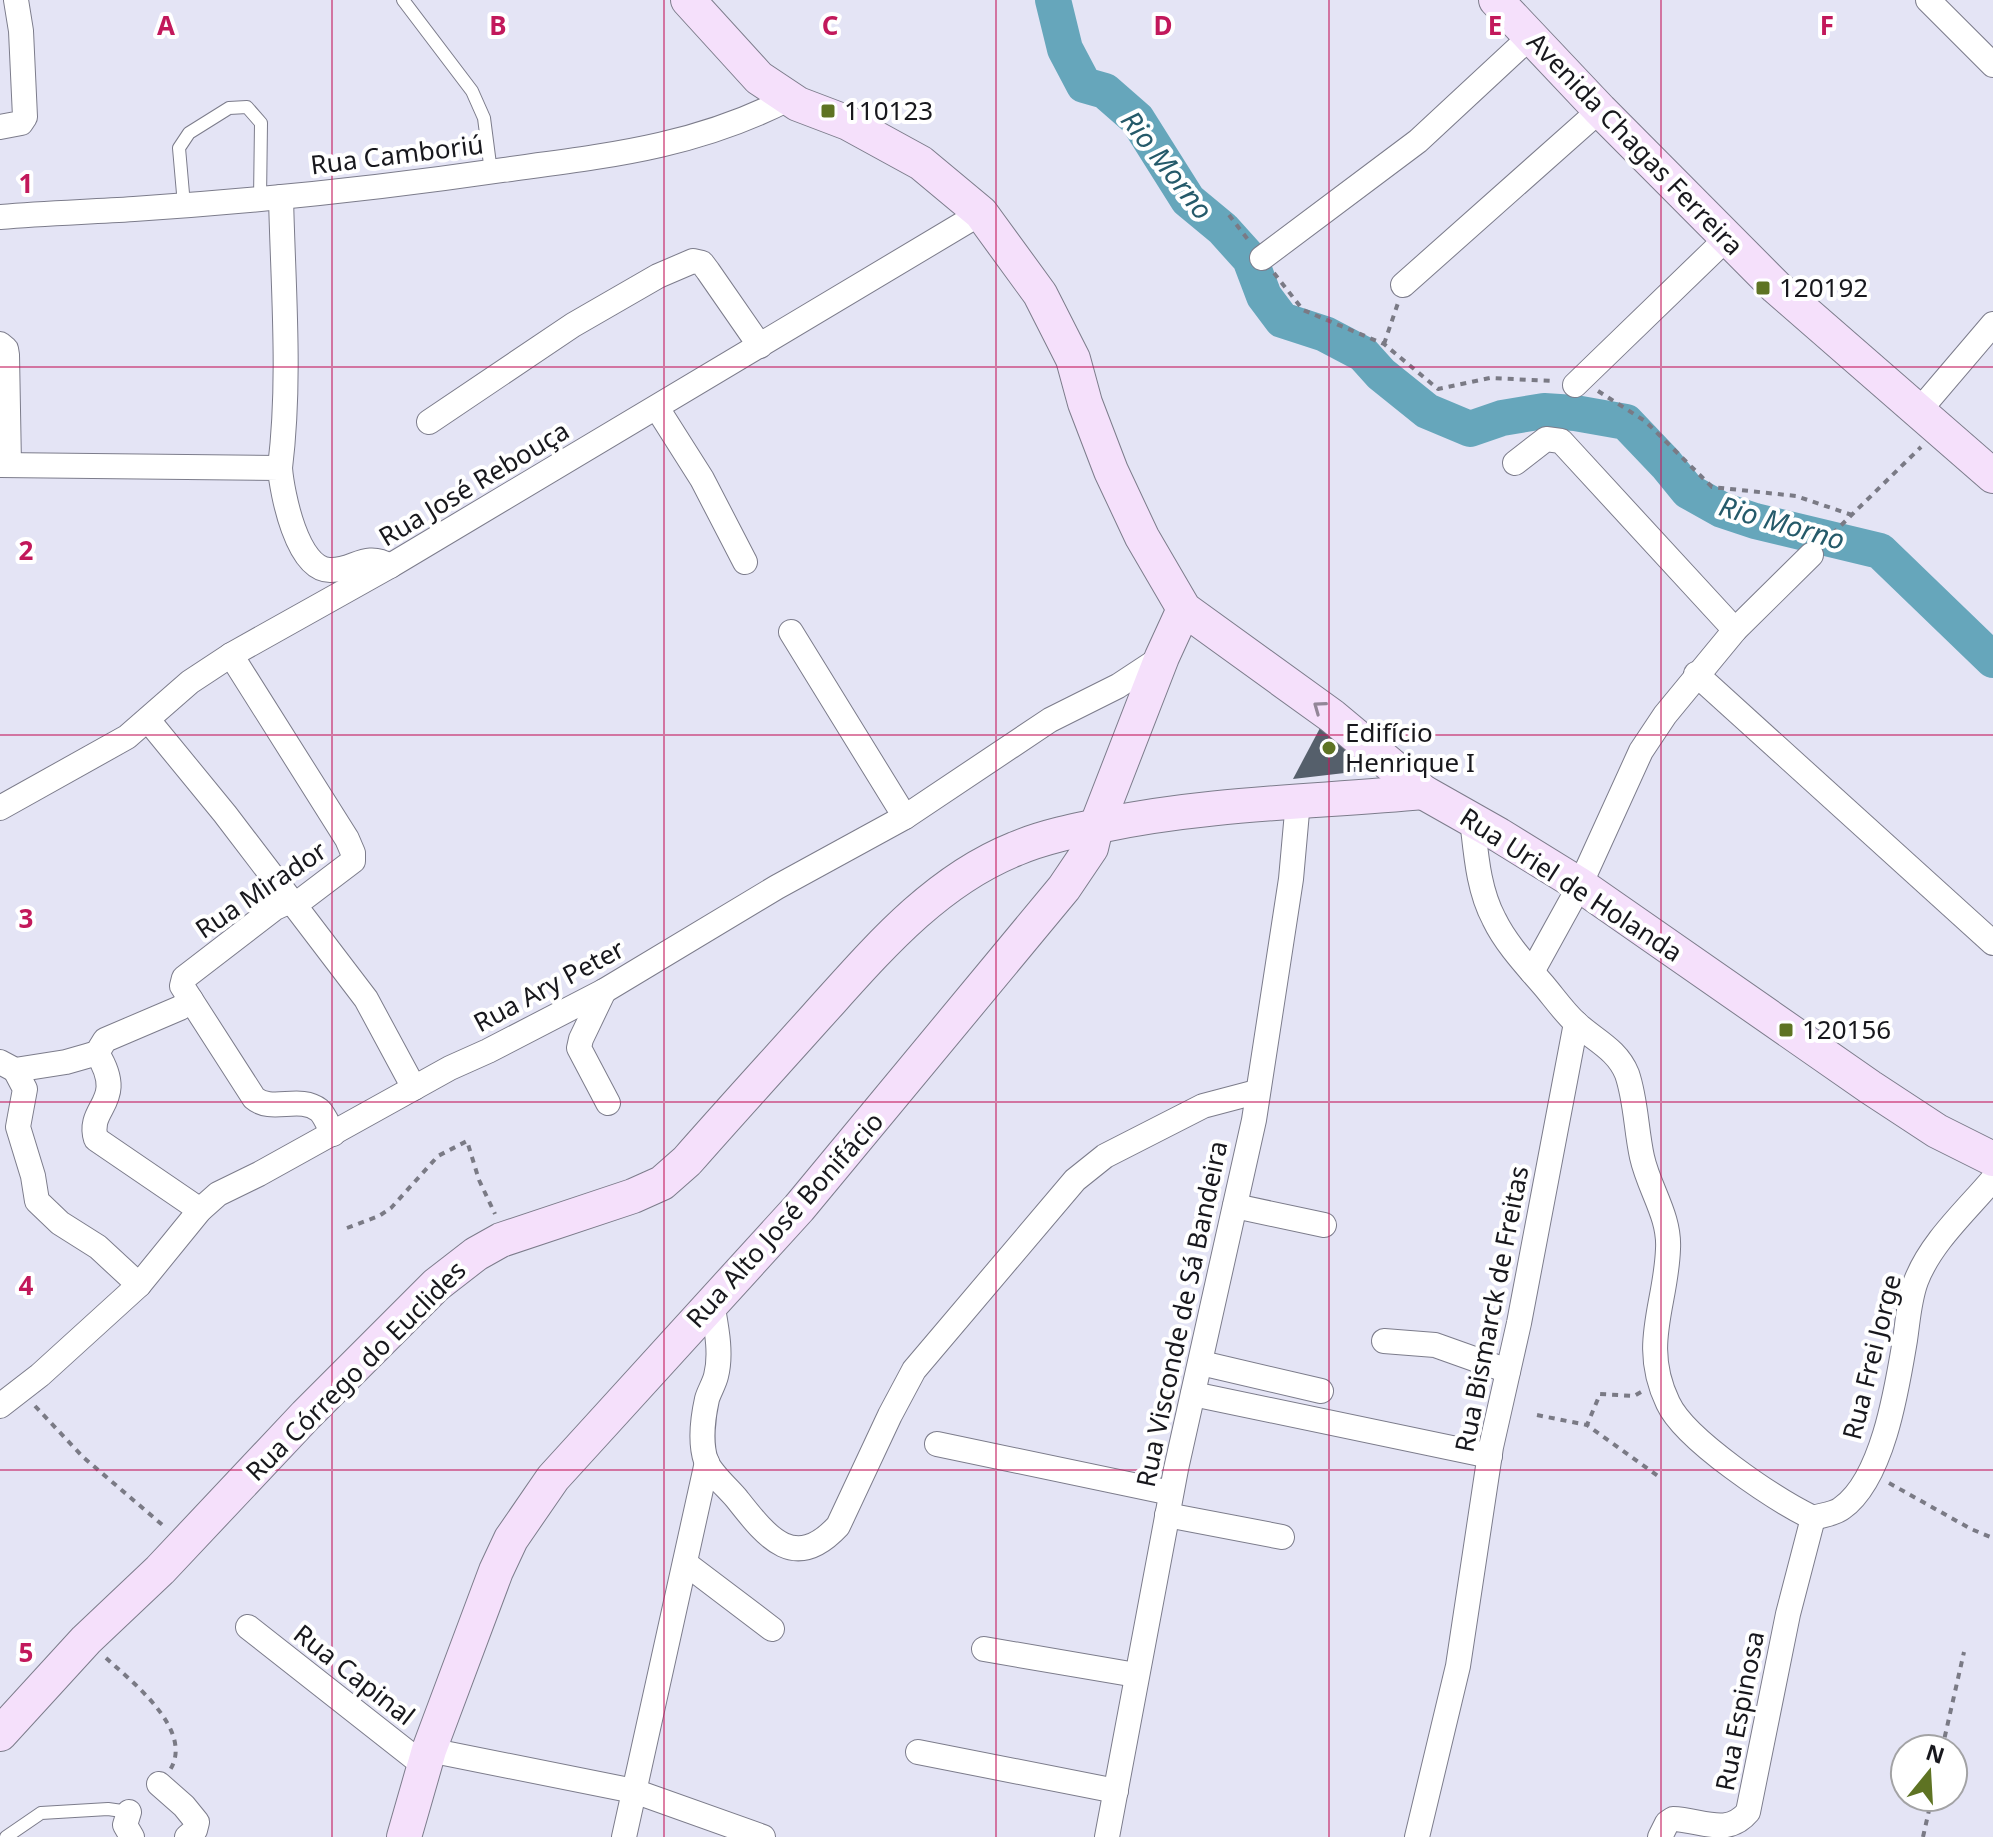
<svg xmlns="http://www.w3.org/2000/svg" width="1993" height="1837" font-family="'Noto Sans',sans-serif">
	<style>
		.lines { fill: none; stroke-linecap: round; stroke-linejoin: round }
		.river { stroke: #66a6bb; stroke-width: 36 }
		.building { fill: #555f6b }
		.lane-casing { stroke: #7c7c8b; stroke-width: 14 }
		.street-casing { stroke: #7c7c8b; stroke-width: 26 }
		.secondary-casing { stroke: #7c7c8b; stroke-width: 36 }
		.path { stroke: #7a7a85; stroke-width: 4; stroke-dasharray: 6 6; stroke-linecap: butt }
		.lane { stroke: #fff; stroke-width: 12 }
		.street { stroke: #fff; stroke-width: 24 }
		.secondary { stroke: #f5e0fb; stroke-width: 34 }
		.oneway { stroke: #928697 }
		.grid { fill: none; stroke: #c2185b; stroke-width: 2; stroke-opacity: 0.55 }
		.poi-dot { fill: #5e7323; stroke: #fff; stroke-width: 3 }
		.labels { text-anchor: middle; stroke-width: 8; stroke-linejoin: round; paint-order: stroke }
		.poi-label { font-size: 26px; fill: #18181d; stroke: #fff; text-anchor: start }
		.street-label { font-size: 26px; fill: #18181d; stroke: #fff }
		.water-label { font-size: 28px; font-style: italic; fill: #255a6a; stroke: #fff }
		.grid-label { font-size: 26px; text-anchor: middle; font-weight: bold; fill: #c2185b; stroke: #fff; stroke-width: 8; stroke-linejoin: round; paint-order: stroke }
	</style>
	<rect width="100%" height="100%" fill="#e4e4f5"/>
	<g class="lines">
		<polyline class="river" points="1053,0 1065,49 1084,85 1105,91 1137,119 1188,200 1223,229 1250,259 1264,296 1282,320 1325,334 1363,354 1381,374 1427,411 1470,429 1502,418 1544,411 1575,413 1626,422 1666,464 1688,491 1722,510 1755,521 1880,551 1993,660"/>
	</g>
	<polygon class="building" points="1320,728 1379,769 1293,779"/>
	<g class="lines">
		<defs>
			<g id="lane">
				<polyline points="403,0 472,91 484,118 491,172"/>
				<polyline points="184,205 179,148 189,133 229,108 247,107 261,123 260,199"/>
				<polyline points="6,1837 41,1813 108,1809 129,1812"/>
			</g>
			<g id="street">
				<polyline points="1928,0 1993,65"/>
				<polyline points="0,127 21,123 25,117 21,31 16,0"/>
				<path d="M0,217C45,213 89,212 134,209C257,201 380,188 503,170C606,156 696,147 790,98"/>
				<polyline points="1262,258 1418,141 1530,37"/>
				<polyline points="1403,285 1600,110"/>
				<polyline points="0,344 6,349 7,355 9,465"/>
				<polyline points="1575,385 1727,238"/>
				<polyline points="657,408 702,479 745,562"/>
				<polyline points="1918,412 1993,324"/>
				<polyline points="429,422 573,325 658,276 693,261 702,263 708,271 760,346"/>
				<polyline points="1515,463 1546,439 1561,441 1735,630"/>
				<path d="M0,465L280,468C282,493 297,570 330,570C354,571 365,551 390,566"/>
				<path d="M280,468C291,379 283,287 281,197"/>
				<polyline points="791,632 905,817"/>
				<polyline points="1696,674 1993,943"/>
				<polyline points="148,720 225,814 366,999 414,1088"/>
				<polyline points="0,808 127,737 190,682 231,655 390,566 981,213"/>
				<path d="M1472,819C1476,853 1478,889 1494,919C1506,944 1527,966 1545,987C1555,999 1565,1013 1576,1023C1594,1040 1617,1049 1627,1074C1636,1100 1636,1130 1642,1157C1649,1189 1670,1216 1668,1249C1666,1306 1640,1345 1668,1403C1685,1440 1776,1500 1813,1518C1822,1515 1835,1514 1842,1508C1883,1479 1897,1388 1905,1340C1908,1320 1909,1300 1916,1281C1931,1242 1967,1210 1993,1179"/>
				<polyline points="1532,972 1580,885 1641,751 1665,715 1735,630 1811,555"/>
				<polyline points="604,991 581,1039 579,1048 608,1103"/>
				<path d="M191,1000L254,1098C271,1113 300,1095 319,1110C325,1115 329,1127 333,1134"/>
				<path d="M97,1053C128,1103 86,1106 96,1139L200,1210"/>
				<polyline points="0,1062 15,1070 66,1062 87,1056 97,1053 105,1040 180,1008 191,1000 182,986 184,978 275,908 286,903 295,905 353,861 353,853 347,839 231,655"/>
				<polyline points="15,1070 25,1089 18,1127 33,1176 37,1201 60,1223 98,1247 139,1285"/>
				<polyline points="1235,1206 1324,1225"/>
				<path d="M712,1303C716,1326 722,1353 716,1376C714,1384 709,1392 707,1399C703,1417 700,1443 706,1461C711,1474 728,1488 737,1499C767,1537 794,1573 838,1526L890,1415L914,1370L1075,1180L1105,1156L1203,1106L1256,1092"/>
				<polyline points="1384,1341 1435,1345 1508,1371"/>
				<polyline points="1201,1363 1321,1391"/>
				<polyline points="1193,1394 1490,1456"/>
				<polyline points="0,1406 40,1375 139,1285 200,1210 218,1194 259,1174 450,1068 488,1051 604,991 777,887 905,817 1050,720 1118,686 1162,657"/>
				<polyline points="937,1444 1171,1493"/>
				<polyline points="1167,1515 1282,1537"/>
				<polyline points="685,1563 772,1629"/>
				<polyline points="248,1627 426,1767"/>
				<polyline points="984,1649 1136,1675"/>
				<polyline points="429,1750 634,1791 763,1837"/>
				<polyline points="918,1752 1116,1791"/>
				<polyline points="159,1784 184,1806 197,1822 195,1830 187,1837"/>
				<polyline points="129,1812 125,1825 132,1837"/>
				<polyline points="624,1837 707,1462"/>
				<polyline points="1107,1837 1176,1469 1254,1120 1291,879 1298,801"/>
				<polyline points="1417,1837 1458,1666 1491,1447 1519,1323 1576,1023"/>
				<path d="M1660,1837L1667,1823L1673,1819C1702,1820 1727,1837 1748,1812L1788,1614L1813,1518"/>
			</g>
			<g id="secondary">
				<polyline points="688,0 759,78 798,104 848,123 921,163 981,213 1040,294 1073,359 1085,403 1111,471 1142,537 1184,609 1332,716 1423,792 1499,835 1580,885 1870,1087 1937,1131 1993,1159"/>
				<polyline points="1496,0 1600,110 1776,287 1993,476"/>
				<path d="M0,1734L86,1640L160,1570L306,1415L436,1285L476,1254L501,1240L633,1196L662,1183L687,1161C730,1112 774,1064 817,1016C875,952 933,882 1015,849C1043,837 1073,831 1103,825C1208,803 1316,802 1423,792"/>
				<polyline points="404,1837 429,1750 496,1571 511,1539 553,1478 799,1208 1064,888 1091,848 1096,827 1162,657 1184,609"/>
			</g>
		</defs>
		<use href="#lane" class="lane-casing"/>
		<use href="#street" class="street-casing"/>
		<use href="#secondary" class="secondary-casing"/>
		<g class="path">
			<polyline points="1229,215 1249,241"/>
			<polyline points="1274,273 1303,310 1384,344 1438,389 1490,378 1554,381"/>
			<polyline points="1384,344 1398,303"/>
			<polyline points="1598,391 1645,421 1712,487 1796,496 1852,515"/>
			<polyline points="1824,542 1921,447"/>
			<polyline points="347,1228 379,1216 391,1208 438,1156 467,1141 479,1180 495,1214"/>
			<polyline points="1641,1392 1634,1396 1600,1394 1587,1425 1658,1476"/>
			<polyline points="35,1406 83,1457 166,1528"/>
			<polyline points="1537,1415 1587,1425"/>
			<polyline points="1889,1483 1971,1529 1993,1538"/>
			<path d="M106,1658C131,1681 195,1730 170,1770"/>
			<polyline points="1942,1749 1964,1652"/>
			<polyline points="1923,1837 1932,1797"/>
		</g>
		<use href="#lane" class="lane"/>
		<use href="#street" class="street"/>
		<use href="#secondary" class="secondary"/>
	</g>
	<defs><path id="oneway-chevron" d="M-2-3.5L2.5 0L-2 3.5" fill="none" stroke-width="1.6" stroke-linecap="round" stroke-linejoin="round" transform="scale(2)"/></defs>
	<use class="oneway" href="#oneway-chevron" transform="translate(1319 707) rotate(-144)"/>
	<path class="grid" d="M332,0V1837M664,0V1837M996,0V1837M1329,0V1837M1661,0V1837M0,367H1993M0,735H1993M0,1102H1993M0,1470H1993"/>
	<g class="poi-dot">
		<rect x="820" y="103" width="16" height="16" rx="4"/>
		<rect x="1755" y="280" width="16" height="16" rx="4"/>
		<circle cx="1329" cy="748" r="8"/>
		<rect x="1778" y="1022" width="16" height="16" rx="4"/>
	</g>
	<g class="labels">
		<g class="poi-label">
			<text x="844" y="120">110123</text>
			<text x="1779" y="297">120192</text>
			<text x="1345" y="742">Edifício<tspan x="1345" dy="30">Henrique I</tspan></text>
			<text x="1802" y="1039">120156</text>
		</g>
		<g class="street-label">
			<text transform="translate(1635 144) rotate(46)" y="9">Avenida Chagas Ferreira</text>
			<text transform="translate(397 155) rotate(-7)" y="9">Rua Camboriú</text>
			<text transform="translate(474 484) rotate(-31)" y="9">Rua José Rebouça</text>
			<text transform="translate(1571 885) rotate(33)" y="9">Rua Uriel de Holanda</text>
			<text transform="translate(261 890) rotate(-34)" y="9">Rua Mirador</text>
			<text transform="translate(549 986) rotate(-28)" y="9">Rua Ary Peter</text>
			<text transform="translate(785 1220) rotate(-48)" y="9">Rua Alto José Bonifácio</text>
			<text transform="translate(1492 1309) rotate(-79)" y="9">Rua Bismarck de Freitas</text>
			<text transform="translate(1182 1314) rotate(-78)" y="9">Rua Visconde de Sá Bandeira</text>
			<text transform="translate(1872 1357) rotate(-76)" y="9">Rua Frei Jorge</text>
			<text transform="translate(356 1371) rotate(-45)" y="9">Rua Córrego do Euclides</text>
			<text transform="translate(354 1675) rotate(38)" y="9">Rua Capinal</text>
			<text transform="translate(1740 1711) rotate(-79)" y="9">Rua Espinosa</text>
		</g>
		<g class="water-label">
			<text transform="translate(1167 165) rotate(52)" y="10">Rio Morno</text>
			<text transform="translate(1782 523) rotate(16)" y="10">Rio Morno</text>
		</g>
	</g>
	<g class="grid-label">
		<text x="166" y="35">A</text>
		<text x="498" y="35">B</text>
		<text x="830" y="35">C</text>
		<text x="1163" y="35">D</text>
		<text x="1495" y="35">E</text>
		<text x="1827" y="35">F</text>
		<text x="26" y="193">1</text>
		<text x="26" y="560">2</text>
		<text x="26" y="928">3</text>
		<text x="26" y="1295">4</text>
		<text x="26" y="1662">5</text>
	</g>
	<g transform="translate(1929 1773) rotate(18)"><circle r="38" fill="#ffffff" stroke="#a3a3a5" stroke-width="2"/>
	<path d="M0-6L14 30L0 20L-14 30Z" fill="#5e7323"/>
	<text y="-12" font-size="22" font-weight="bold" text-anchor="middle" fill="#18181d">N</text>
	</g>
</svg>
